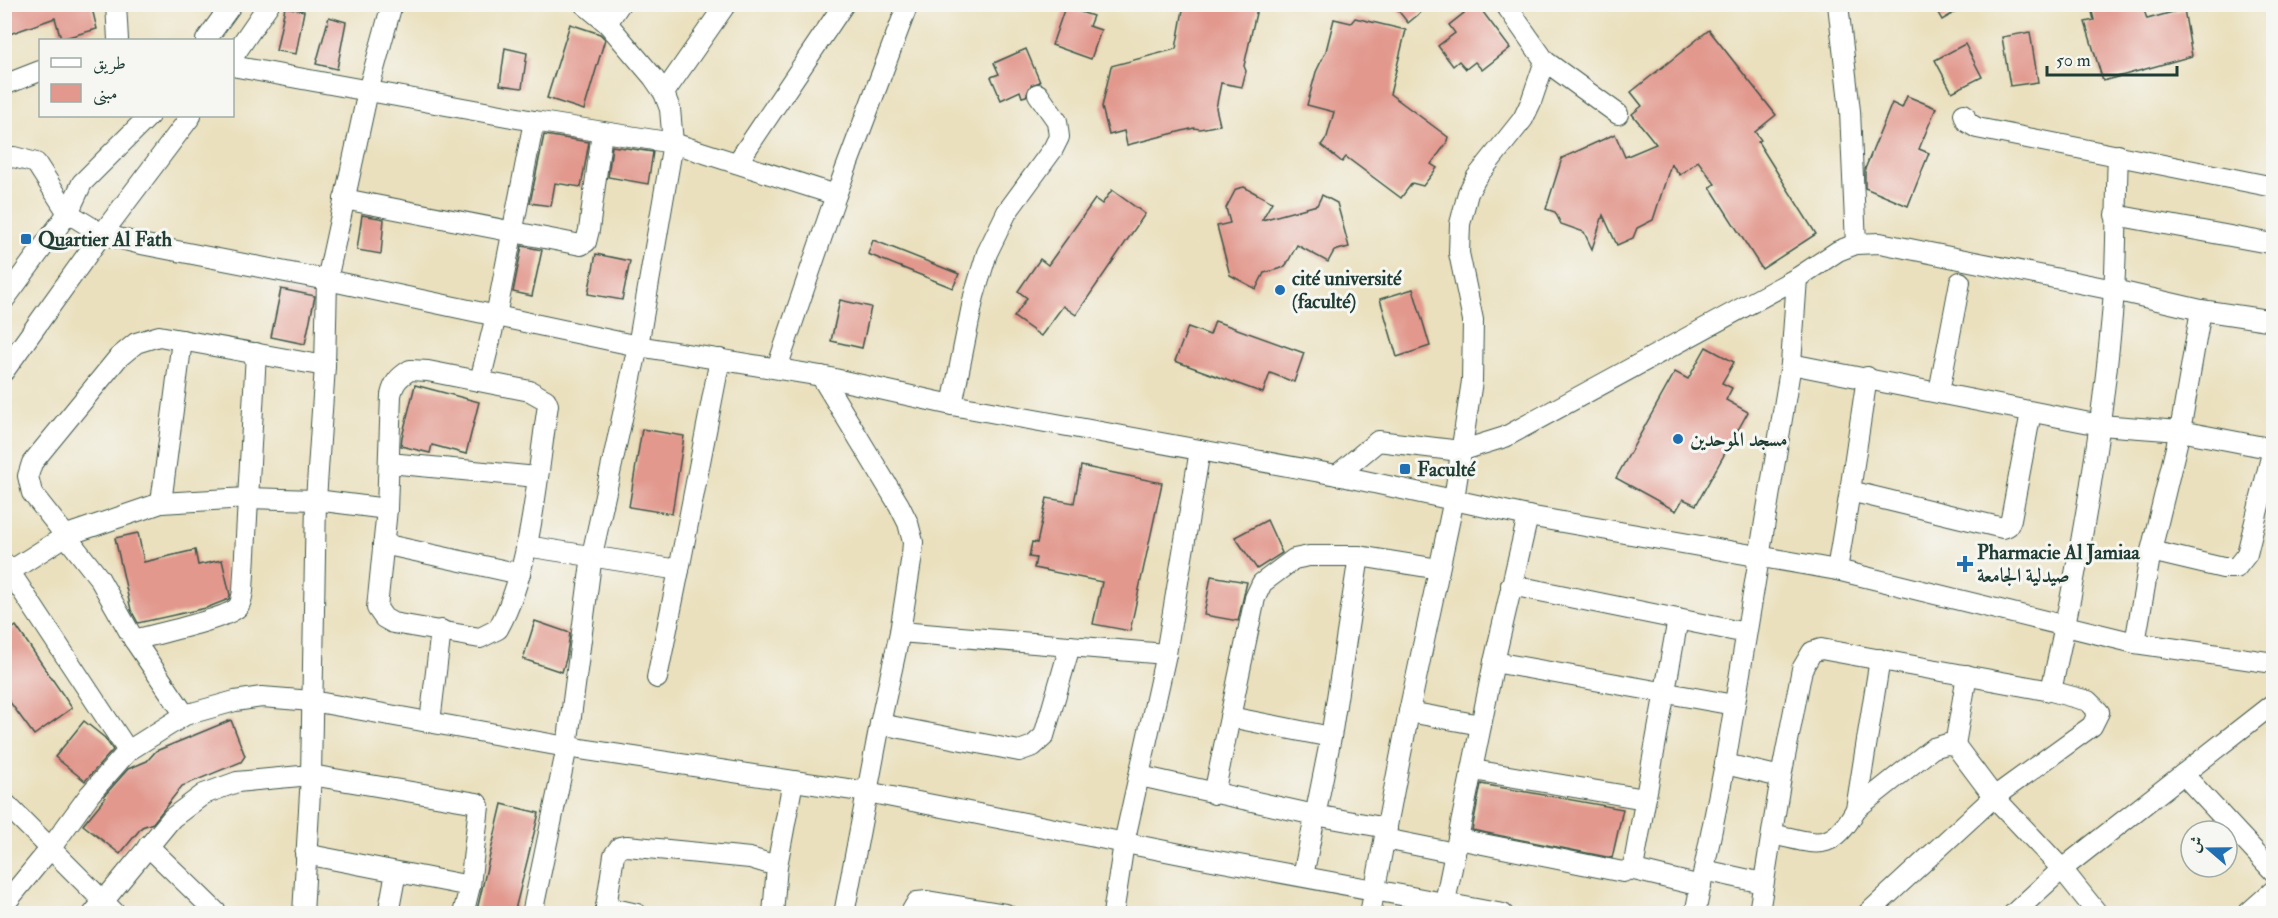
<svg xmlns="http://www.w3.org/2000/svg" width="2278" height="918" font-family="'IM FELL Double Pica',Amiri,serif">
	<style>
		.building { fill: #e2988d }
		.lines { fill: none; stroke-linecap: round; stroke-linejoin: round }
		.minor-casing { stroke: #3d5549; stroke-width: 22 }
		.minor { stroke: #fff; stroke-width: 20 }
		.poi-dot { fill: #1f6fb2; stroke: #f6f6f2; stroke-width: 2 }
		.labels { text-anchor: middle; stroke-width: 6; stroke-linejoin: round; paint-order: stroke }
		.poi-label { font-size: 20px; font-weight: bold; fill: #1f3d34; stroke: #f6f6f2; text-anchor: start }
	</style>
	<rect width="100%" height="100%" fill="#f6f6f2"/>
	<filter id="ink" filterUnits="userSpaceOnUse"><feTurbulence type="fractalNoise" baseFrequency=".0167" numOctaves="2"/><feDisplacementMap in="SourceGraphic" scale="12" xChannelSelector="R" yChannelSelector="G"/><feConvolveMatrix kernelMatrix="1 2 1 2 8 2 1 2 1" color-interpolation-filters="sRGB"/></filter>
	<filter id="wash" filterUnits="userSpaceOnUse"><feTurbulence type="fractalNoise" baseFrequency=".008" numOctaves="4" result="noise"/><feDisplacementMap in="SourceGraphic" scale="24" xChannelSelector="R" yChannelSelector="G"/><feGaussianBlur stdDeviation="1.35" result="paint"/><feColorMatrix in="noise" values="0 0 0 0 0 0 0 0 0 0 0 0 0 0 0 0 0 1.4 0 .05"/><feComposite in="paint" operator="in"/></filter>
	<g filter="url(#wash)">
		<rect width="100%" height="100%" fill="#eae0bd"/>
		<g id="blocks">
			<g class="building">
				<polygon points="4,4 91,4 97,29 61,39 55,18 4,36"/>
				<polygon points="1184,4 1258,4 1244,66 1246,71 1242,87 1221,83 1216,108 1220,125 1200,129 1194,128 1127,145 1124,131 1109,135 1102,107 1111,66 1176,49"/>
				<polygon points="1393,4 1431,4 1408,23"/>
				<polygon points="1458,4 1477,4 1510,48 1482,70 1475,62 1466,69 1459,61 1453,66 1438,46 1455,33 1449,25 1464,13"/>
				<polygon points="1933,4 1969,4 1942,20"/>
				<polygon points="2090,4 2142,4 2147,19 2184,9 2192,56 2103,81 2085,22 2094,20"/>
				<polygon points="285,7 304,11 296,54 276,51"/>
				<polygon points="1065,7 1093,16 1089,26 1101,30 1091,59 1052,45"/>
				<polygon points="329,17 346,22 337,69 316,64"/>
				<polygon points="1355,18 1406,30 1390,94 1448,137 1446,144 1431,164 1437,168 1423,186 1412,183 1401,198 1346,157 1342,162 1321,145 1327,137 1334,112 1307,105 1316,72 1326,51 1334,19 1351,23"/>
				<polygon points="570,24 600,34 605,39 584,110 547,98"/>
				<polygon points="1709,30 1776,115 1755,132 1761,140 1758,142 1816,234 1762,269 1710,187 1715,184 1698,161 1680,175 1671,164 1653,220 1637,228 1633,238 1617,245 1603,215 1592,249 1584,232 1561,224 1555,212 1546,209 1562,158 1615,134 1625,157 1656,144 1632,114 1642,106 1631,92"/>
				<polygon points="2030,32 2038,82 2010,86 2002,37"/>
				<polygon points="1965,44 1982,77 1952,92 1935,60"/>
				<polygon points="505,48 527,53 522,88 500,85"/>
				<polygon points="1026,49 1040,82 1031,85 1026,96 1022,97 1020,91 1001,100 991,77 999,74 994,63"/>
				<polygon points="1907,96 1936,108 1919,149 1929,153 1908,206 1865,188 1865,169 1892,103 1902,108"/>
				<polygon points="544,135 589,142 581,187 555,183 551,206 530,203"/>
				<polygon points="612,146 653,152 648,184 608,177"/>
				<polygon points="1244,187 1272,202 1262,220 1317,205 1322,195 1337,203 1349,247 1334,251 1328,262 1297,245 1285,267 1264,273 1256,289 1230,275 1217,226 1230,223 1226,208 1236,189"/>
				<polygon points="1112,190 1145,214 1076,315 1063,306 1041,336 1014,317 1027,298 1018,291 1040,259 1048,265 1095,199 1102,204"/>
				<polygon points="362,215 384,219 381,254 357,250"/>
				<polygon points="873,240 959,274 953,288 868,254"/>
				<polygon points="522,246 542,250 532,296 513,292"/>
				<polygon points="596,254 630,261 622,300 588,294"/>
				<polygon points="281,289 315,296 305,344 271,337"/>
				<polygon points="1413,289 1430,346 1397,357 1380,299"/>
				<polygon points="840,300 871,307 862,348 831,341"/>
				<polygon points="1215,321 1304,353 1294,382 1270,373 1263,393 1175,361 1188,327 1210,335"/>
				<polygon points="1706,347 1734,362 1722,383 1732,388 1726,400 1748,412 1696,505 1683,499 1676,511 1616,478 1675,372 1688,379"/>
				<polygon points="415,385 479,402 466,454 432,445 430,453 401,446 402,437"/>
				<polygon points="642,429 684,436 672,514 629,507"/>
				<polygon points="1081,466 1162,483 1130,631 1093,624 1102,582 1034,568 1036,558 1029,557 1032,542 1037,543 1047,498 1074,503"/>
				<polygon points="1267,520 1282,553 1257,569 1235,537"/>
				<polygon points="138,533 144,562 195,550 198,565 222,560 230,595 229,599 206,608 138,623 131,610 115,538"/>
				<polygon points="1211,576 1247,582 1238,621 1204,615"/>
				<polygon points="535,621 570,633 566,659 562,672 523,659"/>
				<polygon points="16,626 72,708 34,735 4,694 4,635"/>
				<polygon points="231,720 245,756 241,762 182,786 153,823 142,827 120,854 83,825 105,798 104,796 128,769 147,761 156,751"/>
				<polygon points="84,721 105,738 113,750 85,781 55,757"/>
				<polygon points="1481,784 1623,809 1612,858 1472,830"/>
				<polygon points="502,804 539,813 514,914 476,914"/>
			</g>
		</g>
	</g>
	<g filter="url(#ink)">
		<use href="#blocks" fill-opacity="0" stroke="#3d5549" stroke-width="1.5"/>
		<g class="lines">
			<defs>
				<g id="minor">
					<polyline points="116,4 118,40"/>
					<polyline points="1505,4 1545,61 1618,114"/>
					<polyline points="1838,4 1850,111 1856,244"/>
					<polyline points="607,23 620,4"/>
					<polyline points="206,40 232,4"/>
					<polyline points="232,58 269,4"/>
					<polyline points="232,66 534,121 673,143 836,195"/>
					<polyline points="4,85 40,71"/>
					<polyline points="664,93 726,4"/>
					<polyline points="1964,114 1967,122 1977,128 2274,187"/>
					<polyline points="4,159 14,157 36,163 68,213 102,234 141,244 327,280 638,346 821,376 952,405 1337,475 1528,516 1837,570 2135,643 2274,663"/>
					<polyline points="737,163 844,4"/>
					<polyline points="344,199 581,245 586,242 589,230 602,132"/>
					<polyline points="2115,215 2274,244"/>
					<polyline points="4,300 68,213 82,183 149,116"/>
					<polyline points="2201,310 2180,431 2151,551 2223,568 2236,568 2247,554 2273,449"/>
					<polyline points="1791,364 2100,425 2180,431 2274,449"/>
					<polyline points="777,368 836,195 908,4"/>
					<path d="M410,370L428,371L530,391L546,400L548,405C537,475 532,568 498,629L480,638L393,623L384,618L377,608L387,509L391,395C394,382 399,377 410,370Z"/>
					<polyline points="4,371 102,234 191,116"/>
					<polyline points="821,376 899,505 908,523 913,542 912,555 900,632 880,724 844,914"/>
					<polyline points="480,381 496,316 534,121"/>
					<polyline points="1939,392 1960,282"/>
					<polyline points="952,405 974,296 987,253 1007,212 1053,149 1059,137 1057,121 1038,94"/>
					<polyline points="389,463 537,477"/>
					<polyline points="1337,475 1378,441 1460,451 1505,437 1797,278 1838,251 1856,244 1880,243 2114,290 2201,310 2274,321"/>
					<polyline points="1850,491 1867,377"/>
					<polyline points="161,503 182,340"/>
					<polyline points="383,544 520,574"/>
					<polyline points="526,546 679,570 657,678"/>
					<polyline points="1359,556 1439,569"/>
					<polyline points="4,563 128,751"/>
					<polyline points="679,570 720,359"/>
					<polyline points="1837,570 1850,491 2003,528 2008,526 2011,519 2031,412"/>
					<polyline points="4,575 67,535 161,503 247,498 316,500 387,509"/>
					<polyline points="1511,585 1746,633"/>
					<polyline points="900,632 1166,654"/>
					<path d="M134,640C155,634 223,620 237,608C241,604 242,597 243,591L256,353"/>
					<polyline points="2135,643 2151,551"/>
					<polyline points="1880,659 1856,809 1933,748 1947,744 1955,745 1994,797 2092,726 2099,712 2088,701 2051,691"/>
					<polyline points="1494,662 1734,705"/>
					<polyline points="1409,712 1481,725"/>
					<polyline points="185,715 134,640 99,578 32,493 28,476 32,463 118,358 136,343 159,336 325,366"/>
					<polyline points="1230,717 1331,737"/>
					<polyline points="430,722 441,630"/>
					<polyline points="880,724 1019,751 1033,746 1044,736 1070,646"/>
					<polyline points="1955,745 1967,675"/>
					<polyline points="1725,764 1781,777"/>
					<polyline points="1473,770 1645,799"/>
					<polyline points="2183,774 2274,872"/>
					<polyline points="1140,776 1315,815 1387,828"/>
					<polyline points="1214,794 1255,598 1262,583 1294,559 1309,556 1359,556 1331,737 1303,876"/>
					<polyline points="4,802 116,914"/>
					<path d="M1772,834C1816,843 1831,855 1856,809"/>
					<polyline points="1385,839 1455,853"/>
					<polyline points="1458,839 1623,872 1630,869 1634,863 1678,619"/>
					<polyline points="148,846 218,914"/>
					<polyline points="305,854 470,886"/>
					<polyline points="777,866 793,781"/>
					<polyline points="1630,869 1701,886"/>
					<polyline points="1704,870 1763,883"/>
					<polyline points="1445,902 1494,662 1528,516"/>
					<polyline points="4,905 50,849 90,794 128,751 185,715 235,701 262,697 312,701 567,747 867,792 1196,857 1503,914"/>
					<polyline points="606,907 637,914"/>
					<polyline points="93,914 172,818 204,794 237,782 311,775 477,803 479,806 470,886 463,914"/>
					<polyline points="303,914 311,775 316,500 325,366 327,280 368,91 392,4"/>
					<polyline points="388,914 396,872"/>
					<polyline points="532,914 567,747 592,555 638,346 673,143 670,109 664,93 653,77 607,23 584,4"/>
					<polyline points="605,914 614,855 620,847 627,846 750,858 777,866 773,914"/>
					<polyline points="910,914 917,902 927,901 1006,914"/>
					<polyline points="1113,914 1124,843 1166,654 1200,450"/>
					<polyline points="1370,914 1409,712 1454,499 1472,381 1473,320 1459,253 1460,224 1468,193 1476,178 1523,119 1531,102 1545,61"/>
					<polyline points="1695,914 1725,764 1791,364 1797,278"/>
					<path d="M1762,914L1760,906L1781,777L1802,669L1812,652L1821,649L2051,691C2080,560 2104,426 2114,291C2117,246 2116,200 2118,155"/>
					<polyline points="1867,914 1994,797 2062,869 2098,914"/>
					<polyline points="2013,914 2062,869 2274,703"/>
					<polyline points="2247,914 2274,890"/>
				</g>
			</defs>
			<use href="#minor" class="minor-casing"/>
			<use href="#minor" class="minor"/>
		</g>
	</g>
	<g class="poi-dot">
		<rect x="20" y="233" width="12" height="12" rx="3"/>
		<circle cx="1280" cy="290" r="6"/>
		<circle cx="1678" cy="439" r="6"/>
		<rect x="1399" y="463" width="12" height="12" rx="3"/>
		<path d="M1962 555h6v6h6v6h-6v6h-6v-6h-6v-6h6z"/>
	</g>
	<g class="labels">
		<g class="poi-label">
			<text x="38" y="246">Quartier Al Fath</text>
			<text x="1292" y="285">cité université<tspan x="1292" dy="23">(faculté)</tspan></text>
			<text x="1690" y="446">مسجد الموحدين</text>
			<text x="1417" y="476">Faculté</text>
			<text x="1977" y="559">Pharmacie Al Jamiaa<tspan x="1977" dy="23">صيدلية الجامعة</tspan></text>
		</g>
	</g>
	<rect width="2278" height="918" fill="none" stroke="#f6f6f2" stroke-width="24"/>
	<rect x="39" y="39" width="195" height="78" fill="#f6f6f2" stroke="#a0aca6" stroke-width="1.5"/>
	<rect x="51" y="58" width="30" height="9" fill="#ffffff" stroke="#a0aca6" stroke-width="1.5"/>
	<text x="93" y="69" font-size="18" fill="#1f3d34">طريق</text>
	<rect x="51" y="84" width="30" height="18" fill="#e2988d" stroke="#a0aca6" stroke-width="1.5"/>
	<text x="93" y="99" font-size="18" fill="#1f3d34">مبنى</text>
	<g transform="translate(2209 849) rotate(290)"><circle r="28" fill="#f6f6f2" stroke="#a0aca6" stroke-width="1.5"/>
	<path d="M0-4.5L10 22L0 15L-10 22Z" fill="#1f6fb2"/>
	<text y="-9" font-size="16" font-weight="bold" text-anchor="middle" fill="#1f3d34">ش</text>
	</g>
	<path d="M2047 66v9h130v-9" fill="none" stroke="#1f3d34" stroke-width="3"/>
	<text x="2056" y="66" font-size="18" fill="#1f3d34" stroke="#f6f6f2" stroke-width="4.5" paint-order="stroke">50 m</text>
</svg>
